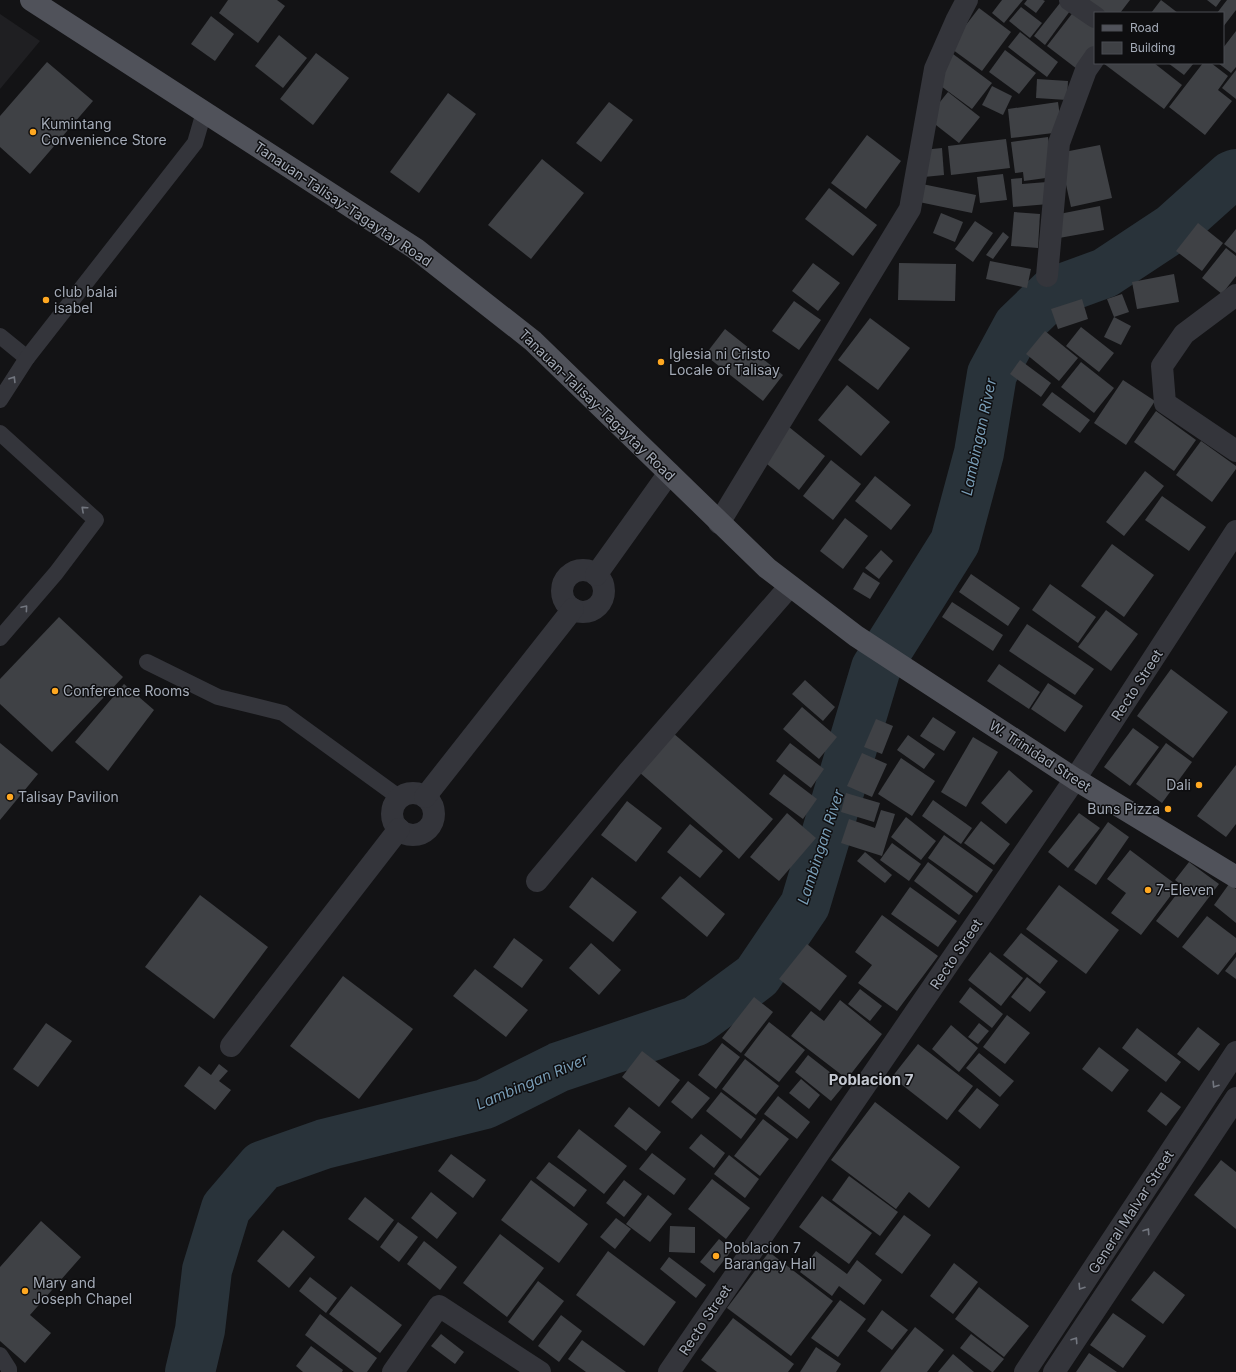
<svg xmlns="http://www.w3.org/2000/svg" width="1236" height="1372" font-family="Inter,sans-serif">
	<style>
		.built { fill: #1f1f22 }
		.lines { fill: none; stroke-linecap: round; stroke-linejoin: round }
		.river { stroke: #29333a; stroke-width: 50 }
		.building { fill: #3f4145 }
		.service { stroke: #34353b; stroke-width: 16 }
		.minor { stroke: #34353b; stroke-width: 22 }
		.primary { stroke: #50525a; stroke-width: 22 }
		.oneway { stroke: #72767f }
		.poi-dot { fill: #ffa821; stroke: #0e0e10; stroke-width: 1.5 }
		.labels { text-anchor: middle; stroke-width: 3; stroke-linejoin: round; paint-order: stroke }
		.poi-label { font-size: 14px; fill: #a4abb7; stroke: #0e0e10; text-anchor: start }
		.street-label { font-size: 14px; fill: #a4abb7; stroke: #0e0e10 }
		.water-label { font-size: 15px; font-style: italic; fill: #789cb5; stroke: #0e0e10 }
		.neighbourhood-label { font-size: 15px; font-weight: bold; fill: #c5c9d2; stroke: #0e0e10 }
	</style>
	<rect width="100%" height="100%" fill="#131315"/>
	<polygon class="built" points="0,14 40,41 0,89"/>
	<g class="lines">
		<polyline class="river" points="190,1372 200,1330 207,1270 226,1208 262,1166 324,1144 485,1104 559,1067 696,1021 757,976 805,905 876,668 955,542 979,453 992,374 1018,326 1053,292 1105,273 1173,228 1231,176 1236,174"/>
	</g>
	<g class="building">
		<polygon points="228,0 277,0 285,6 258,43 219,13"/>
		<polygon points="1002,0 1023,0 1004,23 992,13"/>
		<polygon points="1027,0 1043,0 1045,1 1036,13 1024,4"/>
		<polygon points="1085,0 1130,0 1120,13 1097,13"/>
		<polygon points="1161,0 1178,13 1151,13"/>
		<polygon points="1207,0 1221,0 1216,7"/>
		<polygon points="1227,0 1236,0 1236,10 1223,27 1223,13 1217,13"/>
		<polygon points="1060,3 1070,11 1045,45 1034,36"/>
		<polygon points="1078,6 1095,19 1095,46 1077,69 1047,46"/>
		<polygon points="1021,7 1042,23 1030,38 1009,21"/>
		<polygon points="979,8 1011,32 982,71 949,47"/>
		<polygon points="211,16 234,34 215,61 191,44"/>
		<polygon points="1236,31 1236,67 1231,73 1218,63 1223,63 1223,48"/>
		<polygon points="1020,32 1058,62 1047,77 1008,47"/>
		<polygon points="279,35 307,58 283,88 255,66"/>
		<polygon points="1005,50 1036,73 1019,94 989,72"/>
		<polygon points="316,53 349,78 313,125 280,99"/>
		<polygon points="953,54 992,83 972,109 934,81"/>
		<polygon points="47,62 93,101 30,174 0,147 0,116"/>
		<polygon points="1103,63 1154,63 1182,85 1164,109"/>
		<polygon points="1168,63 1194,63 1184,75"/>
		<polygon points="1203,63 1211,63 1228,76 1218,90 1232,101 1205,135 1169,107"/>
		<polygon points="1236,70 1236,99 1222,88"/>
		<polygon points="1037,79 1068,81 1067,100 1036,98"/>
		<polygon points="992,86 1012,96 1003,115 982,105"/>
		<polygon points="948,92 980,117 959,143 927,118"/>
		<polygon points="448,93 476,114 419,193 390,172"/>
		<polygon points="609,102 633,120 601,162 576,143"/>
		<polygon points="1058,102 1062,132 1011,138 1008,109"/>
		<polygon points="867,135 901,161 866,209 831,183"/>
		<polygon points="1048,137 1053,177 1024,181 1023,172 1015,173 1011,142"/>
		<polygon points="1006,139 1010,168 951,175 948,146"/>
		<polygon points="1100,145 1112,198 1071,207 1059,153"/>
		<polygon points="942,148 944,175 924,177 922,150"/>
		<polygon points="542,159 584,193 531,259 488,225"/>
		<polygon points="1003,174 1007,200 980,203 977,177"/>
		<polygon points="1022,178 1022,184 1047,182 1049,204 1013,207 1011,179"/>
		<polygon points="922,184 976,195 972,213 919,202"/>
		<polygon points="829,188 877,225 853,256 805,219"/>
		<polygon points="1100,206 1104,230 1059,238 1054,215"/>
		<polygon points="1014,212 1040,214 1038,248 1011,246"/>
		<polygon points="941,213 963,222 955,242 933,233"/>
		<polygon points="975,221 993,233 973,262 955,249"/>
		<polygon points="1198,223 1223,243 1202,271 1176,251"/>
		<polygon points="1236,229 1236,253 1224,244"/>
		<polygon points="1003,232 1009,237 993,259 986,255"/>
		<polygon points="1226,248 1236,256 1236,276 1222,294 1202,278"/>
		<polygon points="990,261 1031,269 1027,288 986,279"/>
		<polygon points="813,263 840,283 818,311 792,291"/>
		<polygon points="899,263 956,264 955,301 898,300"/>
		<polygon points="1174,274 1179,302 1137,309 1132,282"/>
		<polygon points="1122,294 1129,312 1114,317 1107,299"/>
		<polygon points="1082,299 1088,319 1058,329 1051,309"/>
		<polygon points="794,301 821,320 799,350 772,331"/>
		<polygon points="1114,317 1131,326 1121,345 1104,337"/>
		<polygon points="870,318 910,348 878,390 838,360"/>
		<polygon points="1081,327 1114,353 1099,372 1066,346"/>
		<polygon points="725,329 783,375 763,401 705,355"/>
		<polygon points="1045,331 1078,358 1059,381 1026,354"/>
		<polygon points="1020,360 1051,383 1041,397 1010,374"/>
		<polygon points="1081,362 1114,388 1094,413 1061,387"/>
		<polygon points="1123,380 1155,401 1126,445 1094,423"/>
		<polygon points="847,385 890,422 861,456 818,420"/>
		<polygon points="1052,392 1090,420 1080,433 1042,405"/>
		<polygon points="1156,411 1196,440 1174,471 1134,442"/>
		<polygon points="789,427 825,456 799,490 762,460"/>
		<polygon points="1201,441 1236,466 1236,469 1212,502 1176,475"/>
		<polygon points="831,460 861,484 833,520 803,496"/>
		<polygon points="1145,471 1164,486 1124,536 1106,522"/>
		<polygon points="875,476 911,505 891,530 855,501"/>
		<polygon points="1162,496 1206,527 1189,551 1145,520"/>
		<polygon points="845,518 868,536 843,569 820,551"/>
		<polygon points="1112,544 1154,575 1124,617 1081,586"/>
		<polygon points="881,550 893,561 879,579 865,568"/>
		<polygon points="863,572 880,583 870,599 853,589"/>
		<polygon points="971,574 1020,608 1008,626 959,592"/>
		<polygon points="1050,584 1096,617 1078,643 1032,610"/>
		<polygon points="952,602 1003,635 993,651 942,617"/>
		<polygon points="1106,610 1138,634 1111,671 1078,647"/>
		<polygon points="59,617 123,677 52,752 0,704 0,679"/>
		<polygon points="1027,624 1094,669 1075,695 1009,651"/>
		<polygon points="999,664 1040,692 1029,709 987,681"/>
		<polygon points="1171,669 1228,712 1193,758 1137,716"/>
		<polygon points="805,680 835,707 823,721 792,694"/>
		<polygon points="1048,683 1083,706 1065,732 1031,709"/>
		<polygon points="124,684 154,710 108,771 75,742"/>
		<polygon points="802,707 837,737 819,759 783,729"/>
		<polygon points="933,717 956,732 944,751 920,736"/>
		<polygon points="876,719 893,726 882,754 864,747"/>
		<polygon points="1133,728 1159,747 1130,786 1104,767"/>
		<polygon points="673,733 773,819 739,859 639,772"/>
		<polygon points="908,735 935,754 924,769 897,750"/>
		<polygon points="973,737 998,752 966,807 941,792"/>
		<polygon points="0,743 38,774 0,820"/>
		<polygon points="790,743 824,769 811,788 776,761"/>
		<polygon points="1166,743 1192,762 1162,803 1136,784"/>
		<polygon points="862,753 887,764 872,797 847,786"/>
		<polygon points="901,758 935,781 912,816 878,794"/>
		<polygon points="1236,765 1236,824 1226,837 1197,816"/>
		<polygon points="1009,770 1033,791 1006,824 981,803"/>
		<polygon points="784,774 817,799 803,819 769,794"/>
		<polygon points="846,793 880,803 874,822 841,812"/>
		<polygon points="933,800 972,828 961,844 922,816"/>
		<polygon points="627,801 662,828 636,862 601,835"/>
		<polygon points="881,810 895,814 882,856 841,843 849,819 875,828"/>
		<polygon points="787,813 816,838 779,881 750,857"/>
		<polygon points="1079,813 1100,828 1068,868 1048,852"/>
		<polygon points="906,817 936,841 921,860 891,837"/>
		<polygon points="981,821 1010,844 994,865 964,843"/>
		<polygon points="1108,822 1129,837 1096,885 1074,870"/>
		<polygon points="690,824 723,851 700,878 667,852"/>
		<polygon points="944,835 993,870 977,893 928,858"/>
		<polygon points="892,843 921,864 909,881 880,860"/>
		<polygon points="1130,850 1178,886 1141,935 1111,913 1126,893 1107,879"/>
		<polygon points="865,852 892,875 885,883 857,861"/>
		<polygon points="928,862 973,896 959,915 914,881"/>
		<polygon points="1189,862 1219,884 1178,938 1156,921 1183,886 1175,880"/>
		<polygon points="680,876 725,914 707,937 661,898"/>
		<polygon points="592,877 637,912 613,942 569,907"/>
		<polygon points="1229,884 1236,889 1236,923 1214,905"/>
		<polygon points="1059,885 1119,930 1086,974 1026,929"/>
		<polygon points="910,887 957,921 938,947 891,914"/>
		<polygon points="200,895 268,947 214,1019 145,967"/>
		<polygon points="882,915 938,956 897,1011 858,983 872,965 855,952"/>
		<polygon points="1207,916 1236,938 1236,952 1218,975 1182,947"/>
		<polygon points="1021,933 1058,961 1040,984 1003,955"/>
		<polygon points="514,938 543,960 522,988 493,967"/>
		<polygon points="591,943 621,970 599,995 569,968"/>
		<polygon points="807,944 847,976 820,1011 779,979"/>
		<polygon points="990,952 1023,978 1001,1006 968,980"/>
		<polygon points="1236,957 1236,979 1225,971"/>
		<polygon points="475,969 528,1010 506,1037 453,996"/>
		<polygon points="343,976 413,1029 359,1099 290,1046"/>
		<polygon points="1027,977 1046,992 1030,1012 1011,997"/>
		<polygon points="970,987 1003,1014 992,1028 959,1002"/>
		<polygon points="860,989 882,1006 870,1021 848,1004"/>
		<polygon points="754,997 773,1012 741,1053 722,1038"/>
		<polygon points="840,1000 882,1034 847,1079 791,1036 811,1011 824,1021"/>
		<polygon points="1007,1015 1030,1033 1005,1064 983,1047"/>
		<polygon points="769,1022 805,1050 779,1082 744,1055"/>
		<polygon points="46,1023 72,1041 38,1087 13,1069"/>
		<polygon points="979,1023 989,1031 978,1044 968,1037"/>
		<polygon points="951,1025 978,1048 959,1072 932,1049"/>
		<polygon points="1198,1027 1220,1044 1199,1071 1177,1054"/>
		<polygon points="1137,1028 1181,1062 1166,1082 1122,1048"/>
		<polygon points="722,1043 740,1057 716,1089 698,1075"/>
		<polygon points="918,1044 973,1086 947,1120 892,1077"/>
		<polygon points="1099,1047 1129,1070 1112,1092 1082,1069"/>
		<polygon points="642,1051 680,1080 659,1107 622,1077"/>
		<polygon points="979,1053 1014,1081 1000,1097 966,1068"/>
		<polygon points="808,1055 845,1084 831,1101 795,1072"/>
		<polygon points="745,1059 779,1086 756,1115 722,1089"/>
		<polygon points="219,1064 228,1071 219,1081 231,1090 215,1110 184,1086 199,1066 211,1075"/>
		<polygon points="801,1079 820,1095 809,1109 789,1093"/>
		<polygon points="688,1081 710,1098 692,1119 671,1102"/>
		<polygon points="977,1088 999,1105 980,1129 958,1111"/>
		<polygon points="721,1092 756,1119 741,1139 706,1111"/>
		<polygon points="1161,1092 1181,1107 1166,1126 1147,1111"/>
		<polygon points="778,1096 810,1122 797,1139 764,1114"/>
		<polygon points="875,1102 960,1167 929,1208 909,1192 896,1209 831,1160"/>
		<polygon points="629,1107 661,1132 646,1151 614,1126"/>
		<polygon points="763,1119 789,1139 760,1176 734,1156"/>
		<polygon points="579,1129 627,1166 604,1194 557,1157"/>
		<polygon points="701,1134 725,1153 714,1168 689,1148"/>
		<polygon points="652,1153 686,1179 674,1195 639,1169"/>
		<polygon points="451,1154 486,1180 473,1198 438,1171"/>
		<polygon points="729,1155 759,1179 745,1198 714,1174"/>
		<polygon points="1221,1160 1236,1172 1236,1229 1194,1195"/>
		<polygon points="549,1162 587,1190 574,1207 536,1178"/>
		<polygon points="849,1176 898,1212 880,1236 832,1200"/>
		<polygon points="712,1179 750,1208 726,1239 688,1209"/>
		<polygon points="531,1180 588,1224 559,1263 501,1220"/>
		<polygon points="624,1180 642,1194 624,1217 606,1203"/>
		<polygon points="431,1192 457,1213 437,1239 411,1218"/>
		<polygon points="648,1195 672,1214 650,1242 626,1224"/>
		<polygon points="822,1196 872,1233 849,1264 799,1227"/>
		<polygon points="365,1197 394,1220 378,1241 348,1219"/>
		<polygon points="904,1215 931,1235 902,1274 875,1254"/>
		<polygon points="616,1218 631,1229 615,1249 600,1237"/>
		<polygon points="41,1221 81,1257 30,1315 51,1333 25,1363 0,1341 0,1267"/>
		<polygon points="398,1222 418,1237 399,1262 380,1247"/>
		<polygon points="670,1226 695,1227 695,1253 669,1252"/>
		<polygon points="283,1230 315,1257 289,1288 257,1261"/>
		<polygon points="500,1234 544,1268 507,1317 463,1283"/>
		<polygon points="719,1239 732,1250 714,1273 700,1262"/>
		<polygon points="424,1241 457,1267 440,1290 407,1264"/>
		<polygon points="608,1251 676,1302 644,1346 576,1295"/>
		<polygon points="816,1251 847,1274 857,1260 882,1280 864,1305 839,1286 832,1296 800,1272"/>
		<polygon points="769,1252 833,1301 791,1356 727,1308"/>
		<polygon points="669,1257 706,1285 696,1298 660,1269"/>
		<polygon points="954,1263 978,1282 953,1314 930,1296"/>
		<polygon points="1154,1271 1185,1295 1163,1324 1131,1300"/>
		<polygon points="310,1277 337,1298 326,1313 299,1291"/>
		<polygon points="538,1281 564,1301 533,1341 508,1322"/>
		<polygon points="351,1286 402,1325 380,1353 329,1314"/>
		<polygon points="979,1287 1029,1326 1004,1357 955,1319"/>
		<polygon points="840,1300 866,1319 838,1357 811,1338"/>
		<polygon points="882,1310 908,1330 892,1350 867,1331"/>
		<polygon points="1113,1313 1146,1336 1123,1368 1090,1345"/>
		<polygon points="320,1314 377,1358 367,1372 354,1372 305,1335"/>
		<polygon points="561,1315 582,1331 559,1362 538,1346"/>
		<polygon points="733,1318 794,1364 788,1372 717,1372 701,1360"/>
		<polygon points="915,1327 944,1350 927,1372 880,1372"/>
		<polygon points="441,1334 464,1352 455,1364 431,1346"/>
		<polygon points="971,1334 1004,1359 993,1372 992,1372 960,1348"/>
		<polygon points="582,1340 626,1372 586,1372 568,1359"/>
		<polygon points="311,1346 343,1370 342,1372 303,1372 296,1366"/>
		<polygon points="816,1347 841,1364 836,1372 800,1372"/>
		<polygon points="1089,1353 1117,1372 1076,1372"/>
		<polygon points="953,1354 974,1372 938,1372"/>
	</g>
	<g class="lines">
		<g class="service">
			<polyline points="0,336 27,358"/>
			<polyline points="0,400 27,358 195,143 204,112"/>
			<polyline points="0,433 96,520 56,573 0,638"/>
			<polyline points="147,662 218,697 283,713 400,798"/>
			<polyline points="0,1355 9,1369 9,1372"/>
		</g>
		<g class="minor">
			<polyline points="1070,0 1095,17"/>
			<polyline points="1047,276 1059,143 1086,70 1095,57"/>
			<polyline points="1236,295 1184,334 1162,366 1165,403 1236,451"/>
			<polyline points="719,523 910,209 935,69 957,19 967,0"/>
			<circle cx="583" cy="591" r="21"/>
			<polyline points="596,575 669,473"/>
			<circle cx="413" cy="814" r="21"/>
			<polyline points="425,797 573,609"/>
			<polyline points="537,881 629,771 790,586"/>
			<polyline points="231,1046 399,829"/>
			<polyline points="393,1372 439,1306 540,1372"/>
			<polyline points="669,1372 1075,779 1236,531"/>
			<polyline points="1025,1372 1236,1052"/>
			<polyline points="1054,1372 1236,1098"/>
		</g>
		<polyline class="primary" points="31,0 416,249 533,341 767,568 856,636 1075,779 1236,877"/>
	</g>
	<defs><path id="oneway-chevron" d="M-2-3.5L2.5 0L-2 3.5" fill="none" stroke-width="1.6" stroke-linecap="round" stroke-linejoin="round"/></defs>
	<g class="oneway">
		<use href="#oneway-chevron" transform="translate(13 379) rotate(-58)"/>
		<use href="#oneway-chevron" transform="translate(84 509) rotate(-138)"/>
		<use href="#oneway-chevron" transform="translate(25 608) rotate(-50)"/>
		<use href="#oneway-chevron" transform="translate(1215 1085) rotate(123)"/>
		<use href="#oneway-chevron" transform="translate(1147 1231) rotate(-56)"/>
		<use href="#oneway-chevron" transform="translate(1081 1287) rotate(123)"/>
		<use href="#oneway-chevron" transform="translate(1075 1340) rotate(-56)"/>
	</g>
	<g class="poi-dot">
		<circle cx="33" cy="132" r="4"/>
		<circle cx="46" cy="300" r="4"/>
		<circle cx="661" cy="362" r="4"/>
		<circle cx="55" cy="691" r="4"/>
		<circle cx="1199" cy="785" r="4"/>
		<circle cx="10" cy="797" r="4"/>
		<circle cx="1168" cy="809" r="4"/>
		<circle cx="1148" cy="890" r="4"/>
		<circle cx="716" cy="1256" r="4"/>
		<circle cx="25" cy="1291" r="4"/>
	</g>
	<g class="labels">
		<g class="poi-label">
			<text x="41" y="129">Kumintang<tspan x="41" dy="16">Convenience Store</tspan></text>
			<text x="54" y="297">club balai<tspan x="54" dy="16">isabel</tspan></text>
			<text x="669" y="359">Iglesia ni Cristo<tspan x="669" dy="16">Locale of Talisay</tspan></text>
			<text x="63" y="696">Conference Rooms</text>
			<text x="1191" y="790" text-anchor="end">Dali</text>
			<text x="18" y="802">Talisay Pavilion</text>
			<text x="1160" y="814" text-anchor="end">Buns Pizza</text>
			<text x="1156" y="895">7-Eleven</text>
			<text x="724" y="1253">Poblacion 7<tspan x="724" dy="16">Barangay Hall</tspan></text>
			<text x="33" y="1288">Mary and<tspan x="33" dy="16">Joseph Chapel</tspan></text>
		</g>
		<g class="street-label">
			<text transform="translate(343 204) rotate(34)" y="5">Tanauan-Talisay-Tagaytay Road</text>
			<text transform="translate(597 405) rotate(44)" y="5">Tanauan-Talisay-Tagaytay Road</text>
			<text transform="translate(1137 685) rotate(-57)" y="5">Recto Street</text>
			<text transform="translate(1040 756) rotate(33)" y="5">W. Trinidad Street</text>
			<text transform="translate(956 954) rotate(-56)" y="5">Recto Street</text>
			<text transform="translate(1131 1212) rotate(-57)" y="5">General Malvar Street</text>
			<text transform="translate(705 1320) rotate(-56)" y="5">Recto Street</text>
		</g>
		<g class="water-label">
			<text transform="translate(979 437) rotate(-78)" y="5">Lambingan River</text>
			<text transform="translate(821 847) rotate(-72)" y="5">Lambingan River</text>
			<text transform="translate(532 1082) rotate(-23)" y="5">Lambingan River</text>
		</g>
		<g class="neighbourhood-label">
			<text x="871" y="1085">Poblacion 7</text>
		</g>
	</g>
	<rect x="1094" y="12" width="130" height="52" fill="#0e0e10" stroke="#4a4d53"/>
	<rect x="1102" y="25" width="20" height="6" fill="#50525a" stroke="#4a4d53"/>
	<text x="1130" y="32" font-size="12" fill="#a4abb7">Road</text>
	<rect x="1102" y="42" width="20" height="12" fill="#3f4145" stroke="#4a4d53"/>
	<text x="1130" y="52" font-size="12" fill="#a4abb7">Building</text>
</svg>
